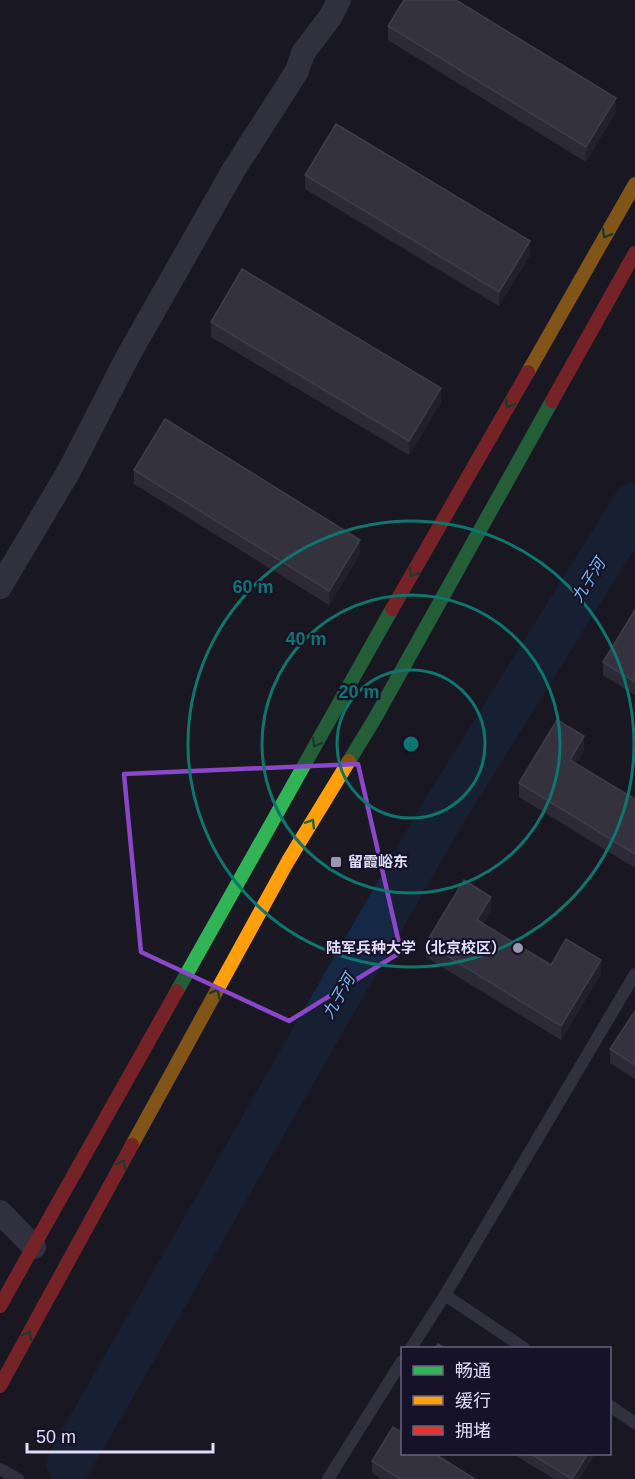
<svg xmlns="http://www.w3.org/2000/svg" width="635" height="1479" font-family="Helvetica,'Noto Sans SC',sans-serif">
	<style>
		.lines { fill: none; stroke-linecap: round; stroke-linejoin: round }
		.river { stroke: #152947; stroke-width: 45 }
		.lane { stroke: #4e4e63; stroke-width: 12 }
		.street { stroke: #4e4e63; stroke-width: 24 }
		.fast { stroke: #30b455; stroke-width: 14 }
		.slow { stroke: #ff9f0a; stroke-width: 14 }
		.jam { stroke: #e5322d; stroke-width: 14 }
		.wall { fill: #454251 }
		.shaded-wall { fill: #2d2a37 }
		.building { fill: #555263; stroke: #6b687b; stroke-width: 1.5 }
		.oneway { stroke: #23643e }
		.marked { fill: none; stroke: #8a47c8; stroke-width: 4.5; stroke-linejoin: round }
		.ring { fill: none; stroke: #0f766e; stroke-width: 3 }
		.poi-dot { fill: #9b98b0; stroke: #161328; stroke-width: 2 }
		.labels { text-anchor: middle; stroke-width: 4.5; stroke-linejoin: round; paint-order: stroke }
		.poi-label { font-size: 15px; font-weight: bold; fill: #e0ddfc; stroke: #161328; text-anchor: start }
		.water-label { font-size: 16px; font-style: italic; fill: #75bdf2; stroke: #161328 }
		.centre { fill: #0f766e; stroke: #161328; stroke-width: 3 }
		.ring-label { font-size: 18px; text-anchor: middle; font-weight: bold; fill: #0f766e; stroke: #161328; stroke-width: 4.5; stroke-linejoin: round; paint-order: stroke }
	</style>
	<rect width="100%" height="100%" fill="#1a1823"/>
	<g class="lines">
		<polyline class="river" points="69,1463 443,813 635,505"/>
		<g class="lane">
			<polyline points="445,1295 524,1348"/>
			<polyline points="411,1348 445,1295 635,974"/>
			<polyline points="610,1406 635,1423"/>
			<polyline points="0,1469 18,1479"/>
			<polyline points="328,1479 402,1361"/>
		</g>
		<g class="street">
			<polyline points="0,587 69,471 128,356 233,171 297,71 303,53 331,16 339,0"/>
			<polyline points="0,1212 34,1247"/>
		</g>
		<g class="fast">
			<polyline points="349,761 374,720 552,401"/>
			<polyline points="177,991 392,609"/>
		</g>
		<g class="slow">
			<polyline points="528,372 635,184"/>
			<polyline points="132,1145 288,861 349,761"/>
		</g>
		<g class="jam">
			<polyline points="552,401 635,253"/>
			<polyline points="392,609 528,372"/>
			<polyline points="0,1306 177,991"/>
			<polyline points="0,1386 132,1145"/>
		</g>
	</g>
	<g class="wall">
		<polygon points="388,26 616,112 586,162 388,40"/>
		<polygon points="305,175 530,255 499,306 305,189"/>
		<polygon points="211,322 441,402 409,455 211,337"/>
		<polygon points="134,470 360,554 329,605 134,484"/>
		<polygon points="635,610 635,695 603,675 603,662"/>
		<polygon points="584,750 576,763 635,799 635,868 519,797 519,783"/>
		<polygon points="491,911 483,924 551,965 601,974 561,1040 426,957 426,943"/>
		<polygon points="635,1011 635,1079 610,1063 610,1049"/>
		<polygon points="513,1454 595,1454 579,1479 554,1479"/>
		<polygon points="372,1461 475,1479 382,1479 372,1473"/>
	</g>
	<g class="shaded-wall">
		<polygon points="616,98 616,112 586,162 586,147"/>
		<polygon points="530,241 530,255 499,306 499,292"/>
		<polygon points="441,388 441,402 409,455 409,441"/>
		<polygon points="360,540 360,554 329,605 329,591"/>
		<polygon points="584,736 584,750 570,774 570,760"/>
		<polygon points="491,897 491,911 477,934 477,920"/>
		<polygon points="601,960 601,974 561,1040 561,1026"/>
		<polygon points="588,1454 595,1454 579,1479 572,1479"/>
	</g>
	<g class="building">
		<polygon points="404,0 456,0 616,98 586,147 388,26"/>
		<polygon points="336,124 530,241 499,292 305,175"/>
		<polygon points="242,269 441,388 409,441 211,322"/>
		<polygon points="165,419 360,540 329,591 134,470"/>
		<polygon points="635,610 635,682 603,662"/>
		<polygon points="557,720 584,736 570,760 635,799 635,854 519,783"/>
		<polygon points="464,880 491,897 477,920 551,965 566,939 601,960 561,1026 426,943"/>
		<polygon points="635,1011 635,1065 610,1049"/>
		<polygon points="438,1344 445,1348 435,1348"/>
		<polygon points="393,1427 402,1433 402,1454 435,1454 475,1479 400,1479 372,1461"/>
		<polygon points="531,1454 588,1454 572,1479"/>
	</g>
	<defs><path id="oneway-chevron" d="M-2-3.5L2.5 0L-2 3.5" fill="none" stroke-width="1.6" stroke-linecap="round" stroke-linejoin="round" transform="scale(1.5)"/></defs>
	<g class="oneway">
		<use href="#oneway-chevron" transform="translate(606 234) rotate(120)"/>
		<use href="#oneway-chevron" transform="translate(509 404) rotate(120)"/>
		<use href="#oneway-chevron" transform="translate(413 573) rotate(120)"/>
		<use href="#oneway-chevron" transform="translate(316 743) rotate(119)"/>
		<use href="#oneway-chevron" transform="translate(311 823) rotate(-59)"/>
		<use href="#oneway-chevron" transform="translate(216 993) rotate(-61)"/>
		<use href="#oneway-chevron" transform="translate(122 1164) rotate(-61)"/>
		<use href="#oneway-chevron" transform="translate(28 1335) rotate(-61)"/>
	</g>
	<path d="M0 0H635V1479H0ZM358,764L401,952L289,1021L141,952L124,774Z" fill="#1a1823" fill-opacity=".55" fill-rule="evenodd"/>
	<path class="marked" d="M358,764L401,952L289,1021L141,952L124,774Z"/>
	<g class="ring">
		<circle cx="411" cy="744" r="74"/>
		<circle cx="411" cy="744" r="149"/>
		<circle cx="411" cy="744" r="223"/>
	</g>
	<g class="poi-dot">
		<rect x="330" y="856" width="12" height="12" rx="3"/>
		<circle cx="518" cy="948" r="6"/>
	</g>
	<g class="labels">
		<g class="poi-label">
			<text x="348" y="867">留霞峪东</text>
			<text x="506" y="953" text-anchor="end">陆军兵种大学（北京校区）</text>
		</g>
		<g class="water-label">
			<text transform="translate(588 580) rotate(-58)" y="6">九子河</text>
			<text transform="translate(338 996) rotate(-60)" y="6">九子河</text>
		</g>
	</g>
	<circle cx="411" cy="744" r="9" class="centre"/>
	<g class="ring-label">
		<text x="253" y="593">60 m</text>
		<text x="306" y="645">40 m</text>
		<text x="359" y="698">20 m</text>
	</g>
	<rect x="401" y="1347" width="210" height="108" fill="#161328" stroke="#67647d" stroke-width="1.5"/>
	<rect x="413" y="1366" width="30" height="9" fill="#30b455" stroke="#67647d" stroke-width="1.5"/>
	<text x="455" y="1377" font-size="18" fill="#e0ddfc">畅通</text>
	<rect x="413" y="1396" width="30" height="9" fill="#ff9f0a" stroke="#67647d" stroke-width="1.5"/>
	<text x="455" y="1407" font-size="18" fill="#e0ddfc">缓行</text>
	<rect x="413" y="1426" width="30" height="9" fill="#e5322d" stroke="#67647d" stroke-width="1.5"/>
	<text x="455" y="1437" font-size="18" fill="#e0ddfc">拥堵</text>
	<path d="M27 1443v9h186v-9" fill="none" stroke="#e0ddfc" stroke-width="3"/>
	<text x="36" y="1443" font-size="18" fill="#e0ddfc" stroke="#161328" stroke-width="4.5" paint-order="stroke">50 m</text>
</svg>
